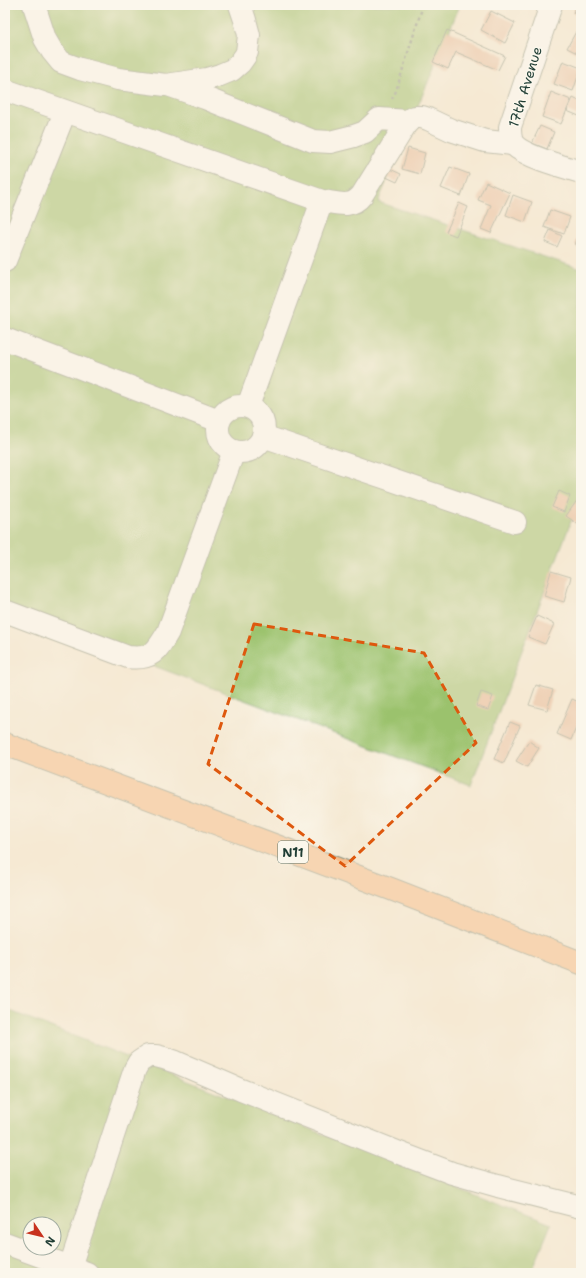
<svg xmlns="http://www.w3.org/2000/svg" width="586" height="1278" font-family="'Shantell Sans',sans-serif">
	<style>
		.green { fill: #9bc26d; stroke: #5d8050; fill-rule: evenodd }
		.building { fill: #e6b594 }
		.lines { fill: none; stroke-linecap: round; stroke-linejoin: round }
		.minor-casing { stroke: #8a9384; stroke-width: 24 }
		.highway-casing { stroke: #8a9384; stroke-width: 24 }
		.path { stroke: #8a9384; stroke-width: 2.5; stroke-dasharray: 3 3; stroke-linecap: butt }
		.minor { stroke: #fff; stroke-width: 22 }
		.highway { stroke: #f8bd89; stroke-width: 22 }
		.marked { fill: none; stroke: #de580e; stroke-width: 3; stroke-dasharray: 8 5; stroke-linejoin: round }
		.labels { text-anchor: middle; stroke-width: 3; stroke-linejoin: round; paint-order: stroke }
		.shield { fill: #fbf7ec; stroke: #61756b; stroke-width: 1 }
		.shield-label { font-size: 13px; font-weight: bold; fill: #1f3d34 }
		.street-label { font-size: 14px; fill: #1f3d34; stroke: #fbf7ec }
	</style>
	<rect width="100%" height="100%" fill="#fbf7ec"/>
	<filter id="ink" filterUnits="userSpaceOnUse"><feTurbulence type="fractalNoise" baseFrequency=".025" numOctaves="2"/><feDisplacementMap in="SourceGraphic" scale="8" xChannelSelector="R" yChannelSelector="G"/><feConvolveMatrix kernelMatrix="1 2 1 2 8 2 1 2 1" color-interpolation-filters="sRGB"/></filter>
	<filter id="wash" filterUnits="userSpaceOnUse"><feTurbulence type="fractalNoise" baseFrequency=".012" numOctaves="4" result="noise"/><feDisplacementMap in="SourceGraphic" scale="16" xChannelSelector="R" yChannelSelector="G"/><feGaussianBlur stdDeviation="0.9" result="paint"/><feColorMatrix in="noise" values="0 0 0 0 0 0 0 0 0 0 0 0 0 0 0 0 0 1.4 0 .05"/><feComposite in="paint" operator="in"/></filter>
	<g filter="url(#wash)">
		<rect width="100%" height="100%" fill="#f5e9d3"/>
		<g class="green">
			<polygon points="5,5 460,5 378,202 581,269 581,495 471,785 5,610"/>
			<path d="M5,1009L551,1224L531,1273H5ZM30,1224H54V1248H30Z"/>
		</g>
		<g id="blocks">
			<g class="building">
				<polygon points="576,5 581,5 581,16 573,13"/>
				<polygon points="491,11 515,23 505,43 481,30"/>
				<polygon points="578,28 581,29 581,55 567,48"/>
				<polygon points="447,30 505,56 498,70 456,52 448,69 433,62"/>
				<polygon points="563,61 581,68 573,91 554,84"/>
				<polygon points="551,92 571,100 561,124 542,117"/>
				<polygon points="573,98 581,102 581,113 579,116 567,111"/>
				<polygon points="540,126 554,132 547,149 532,143"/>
				<polygon points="408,148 425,153 420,174 402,169"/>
				<polygon points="450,167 469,174 461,196 441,188"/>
				<polygon points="390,169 401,174 397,182 386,177"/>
				<polygon points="486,182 510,193 491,233 481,229 491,205 478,200"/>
				<polygon points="513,195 532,202 525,222 506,215"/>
				<polygon points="459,203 468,207 456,236 446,232"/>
				<polygon points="550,210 570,217 564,234 544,227"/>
				<polygon points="581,228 581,248 575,245"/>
				<polygon points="550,230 562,236 557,247 545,242"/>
				<polygon points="559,491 570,496 564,512 552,507"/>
				<polygon points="578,499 581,502 581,523 579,525 566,516"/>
				<polygon points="551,571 571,577 564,602 544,596"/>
				<polygon points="537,616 554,624 545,644 528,637"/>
				<polygon points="536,685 553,690 547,710 529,705"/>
				<polygon points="481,692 493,696 488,710 476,706"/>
				<polygon points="572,699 581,703 581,716 571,740 557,734"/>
				<polygon points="510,722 520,726 504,763 494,759"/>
				<polygon points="529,741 539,748 527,767 516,761"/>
			</g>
		</g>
	</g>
	<g filter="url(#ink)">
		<use href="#blocks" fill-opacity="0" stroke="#8a9384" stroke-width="1"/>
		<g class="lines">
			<defs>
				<g id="minor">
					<polyline points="34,5 45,39 52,51 61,62 80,69 118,79 166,85 207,79 220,75 232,70 240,63 245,56 247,52 249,35 245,20 240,5"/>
					<path d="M551,5L510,127C510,133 510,140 514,145C526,157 564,167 581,172"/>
					<polyline points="168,85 205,98 313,141 330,142 354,136 365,132 379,119 408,121"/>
					<path d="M5,90L322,201C338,203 351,209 362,195L406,124L412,118L415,117H422L428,119L451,130L485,141L513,144"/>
					<polyline points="5,261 65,112"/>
					<polyline points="5,339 219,421"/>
					<circle cx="241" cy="429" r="23"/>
					<polyline points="248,406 322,201"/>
					<polyline points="263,436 515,522"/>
					<path d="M5,611L128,657C152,660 157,651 168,632L234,451"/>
					<polyline points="5,1243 87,1273"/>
					<polyline points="68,1273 135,1069 139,1062 148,1056 156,1056 164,1058 176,1062 241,1090 402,1154 452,1173 498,1186 581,1207"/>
				</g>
				<polyline id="highway" points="5,744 391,889 581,963"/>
			</defs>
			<use href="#minor" class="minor-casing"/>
			<use href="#highway" class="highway-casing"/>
			<polyline class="path" points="392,99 396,91 423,5"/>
			<use href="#minor" class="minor"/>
			<use href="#highway" class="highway"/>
		</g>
	</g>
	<path d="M0 0H586V1278H0ZM254,624L424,653L476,743L345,866L208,764Z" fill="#f5e9d3" fill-opacity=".55" fill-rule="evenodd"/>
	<path class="marked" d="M254,624L424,653L476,743L345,866L208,764Z"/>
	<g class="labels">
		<rect class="shield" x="278" y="841" width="30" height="22" rx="3"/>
		<g class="shield-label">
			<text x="293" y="857">N11</text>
		</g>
		<g class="street-label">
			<text transform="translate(525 87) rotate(-73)" y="5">17th Avenue</text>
		</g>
	</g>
	<rect width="586" height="1278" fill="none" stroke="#fbf7ec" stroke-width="20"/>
	<g transform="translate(42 1236) rotate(125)"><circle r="19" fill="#fbf7ec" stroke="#a3ada2"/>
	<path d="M0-3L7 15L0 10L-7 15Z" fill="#c8321e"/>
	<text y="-6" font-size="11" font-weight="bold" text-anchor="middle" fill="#1f3d34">N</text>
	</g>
</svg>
